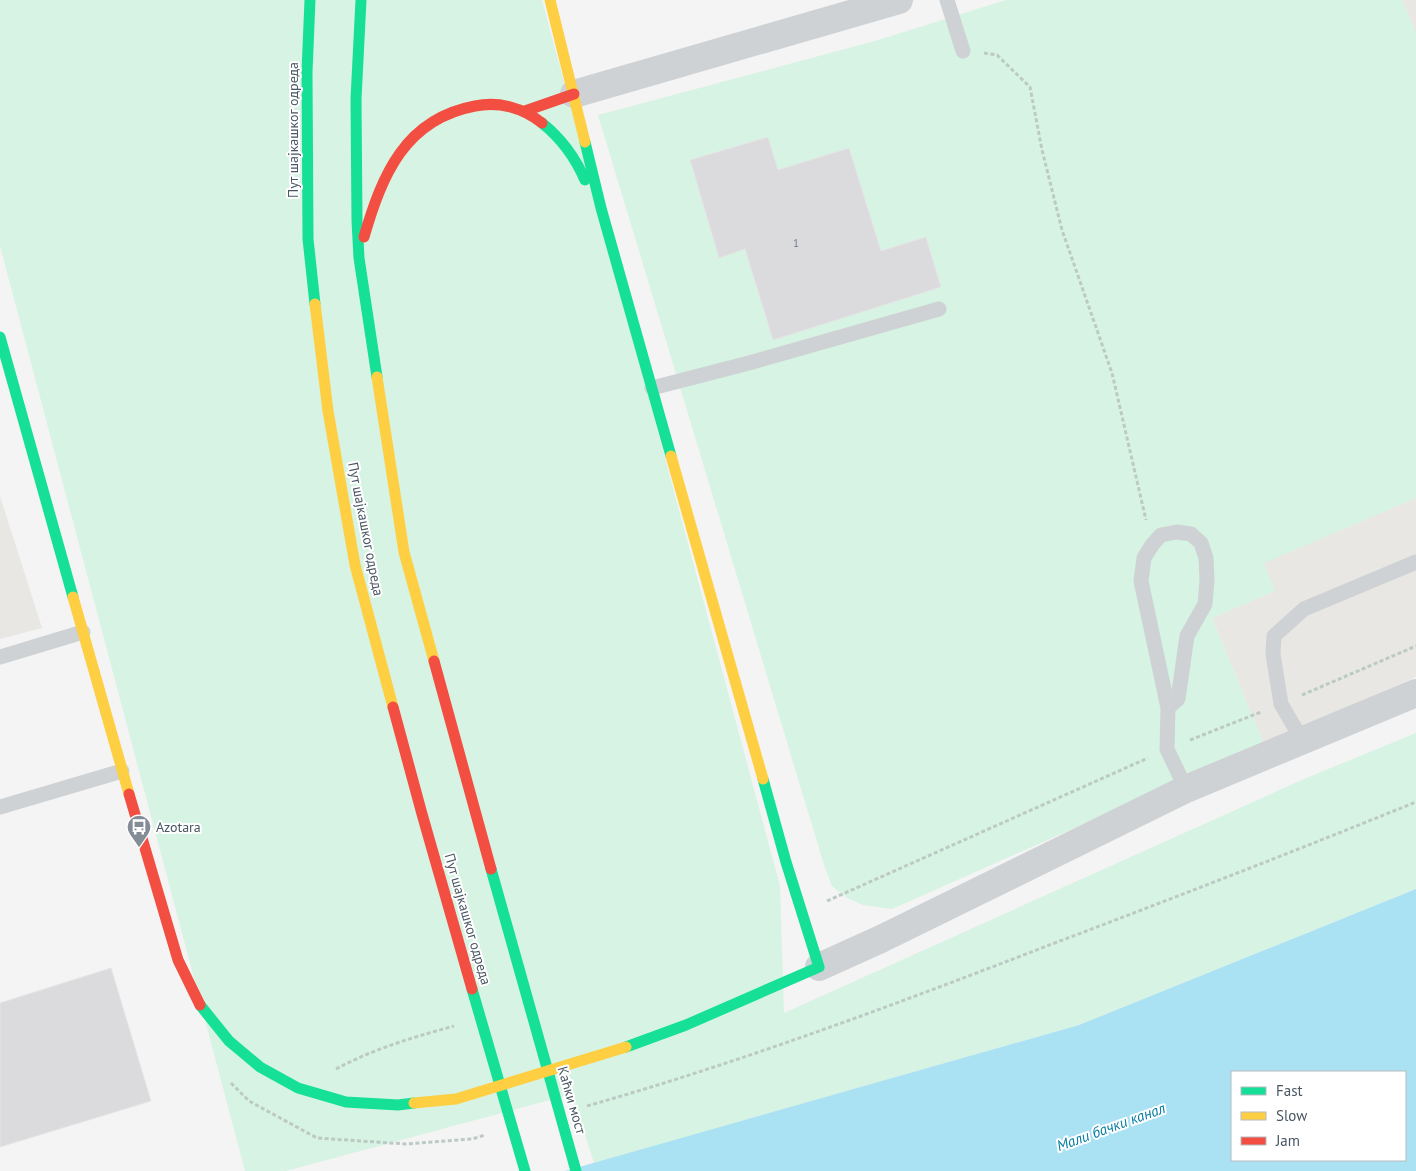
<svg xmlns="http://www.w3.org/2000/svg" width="1416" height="1171" font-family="'PT Sans',sans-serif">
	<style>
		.commercial { fill: #e8e7e3 }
		.green { fill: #d7f3e3 }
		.water { fill: #aae2f3; fill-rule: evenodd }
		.building { fill: #dbdbde; stroke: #e5e5e6 }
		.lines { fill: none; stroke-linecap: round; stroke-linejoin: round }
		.path { stroke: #bccac5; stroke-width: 3; stroke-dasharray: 4 2.5; stroke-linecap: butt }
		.lane { stroke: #cfd2d5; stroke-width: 15 }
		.street { stroke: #cfd2d5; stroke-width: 28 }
		.fast { stroke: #16e098; stroke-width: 11 }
		.slow { stroke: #ffcf43; stroke-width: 11 }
		.jam { stroke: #f24e42; stroke-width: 11 }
		.labels { text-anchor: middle; stroke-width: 4; stroke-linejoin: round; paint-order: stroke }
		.number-label { font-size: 11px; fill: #6e7882 }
		.street-label { font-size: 14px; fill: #485562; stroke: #fff }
		.poi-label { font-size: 14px; fill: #485562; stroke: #fff; text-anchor: start }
		.water-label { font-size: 15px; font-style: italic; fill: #047da2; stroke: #fff }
	</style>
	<rect width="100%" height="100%" fill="#f4f4f4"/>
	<g class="commercial">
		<polygon points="1402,0 1416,0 1416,33"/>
		<polygon points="0,496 42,628 0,639"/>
		<polygon points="1416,498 1416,677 1264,744 1212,618 1275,591 1263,563"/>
	</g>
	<g class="green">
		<polygon points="0,0 542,0 780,886 784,1013 1304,779 1416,733 1416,889 1079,1025 594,1163 572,1094 286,1171 245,1171 0,246"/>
		<polygon points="1006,0 1402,0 1416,33 1416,498 1264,563 1275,591 1212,618 1264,744 892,909 863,905 847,898 832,886 824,865 598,115 875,41"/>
	</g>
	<path class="water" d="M1416,889V1171H565L1079,1025ZM1232,1072H1405V1160H1232Z"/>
	<g class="building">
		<polygon points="768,137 778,170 849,148 881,251 926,237 941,287 773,340 745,249 719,258 690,160"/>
		<polygon points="111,968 151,1101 0,1147 0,1003"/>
	</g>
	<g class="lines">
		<g class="path">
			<polyline points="984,53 997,55 1030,87 1042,150 1062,230 1112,373 1146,520"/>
			<polyline points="1302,695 1416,646"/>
			<polyline points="1190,740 1261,712"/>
			<polyline points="827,901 1148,758"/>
			<path d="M336,1069C373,1049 414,1037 454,1026"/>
			<polyline points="231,1083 249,1101 317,1138 406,1144 472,1139 485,1135"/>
			<path d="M587,1106C745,1061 899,1003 1052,944C1174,898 1295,851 1416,802"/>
		</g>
		<g class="lane">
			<polyline points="947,0 963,51"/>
			<polyline points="652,388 749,363 939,309"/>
			<polyline points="0,657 83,632"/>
			<polyline points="1168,708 1178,699 1187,636 1205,604 1207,580 1206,558 1201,543 1191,534 1177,532 1161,535 1152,545 1144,558 1141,581 1168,708 1167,749 1186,789"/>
			<polyline points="1302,740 1281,704 1273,654 1274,636 1304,609 1416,562"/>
			<polyline points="0,807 122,771"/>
		</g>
		<g class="street">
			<polyline points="574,94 899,0"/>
			<polyline points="819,967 881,939 1186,789 1416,693"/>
		</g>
		<g class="fast">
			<polyline points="310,0 307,72 308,239 315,304"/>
			<polyline points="361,0 356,99 357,221 359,258 377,377"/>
			<path d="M542,123C562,139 575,157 585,180"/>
			<polyline points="585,142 601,208 671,456"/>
			<polyline points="0,337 73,597"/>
			<polyline points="491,869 576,1171"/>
			<polyline points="472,989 525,1171"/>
			<polyline points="200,1005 229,1041 260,1067 298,1088 346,1102 398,1105 414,1103"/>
			<polyline points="626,1047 686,1025 819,967 786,862 763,779"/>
		</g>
		<g class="slow">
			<polyline points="550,0 585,142"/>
			<polyline points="315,304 328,411 355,565 393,707"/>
			<polyline points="377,377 404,552 434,661"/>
			<polyline points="671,456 763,779"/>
			<polyline points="73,597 129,794"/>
			<polyline points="414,1103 456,1099 626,1047"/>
		</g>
		<g class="jam">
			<polyline points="525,111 574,94"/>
			<path d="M364,237C382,175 405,119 475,106C499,101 523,108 542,123"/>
			<polyline points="434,661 491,869"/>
			<polyline points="393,707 422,814 472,989"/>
			<polyline points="129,794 178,960 200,1005"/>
		</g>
	</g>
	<defs>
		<symbol id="bus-pin" viewBox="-11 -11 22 30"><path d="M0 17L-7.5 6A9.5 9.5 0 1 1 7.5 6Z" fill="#848d95" stroke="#fff"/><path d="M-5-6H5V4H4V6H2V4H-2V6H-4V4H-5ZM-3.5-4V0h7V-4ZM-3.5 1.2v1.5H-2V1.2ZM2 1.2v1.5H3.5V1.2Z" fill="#fff"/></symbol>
	</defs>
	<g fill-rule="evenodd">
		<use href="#bus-pin" x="125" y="813" width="28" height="38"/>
	</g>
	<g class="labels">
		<g class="number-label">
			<text x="796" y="247">1</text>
		</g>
		<g class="street-label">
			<text transform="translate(293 130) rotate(-90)" y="5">Пут шајкашког одреда</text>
			<text transform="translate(366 529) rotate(79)" y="5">Пут шајкашког одреда</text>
			<text transform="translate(468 919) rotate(74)" y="5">Пут шајкашког одреда</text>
			<text transform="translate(572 1100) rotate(74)" y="5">Каћки мост</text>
		</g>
		<g class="poi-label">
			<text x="156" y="832">Azotara</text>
		</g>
		<g class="water-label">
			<text transform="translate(1111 1127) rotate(-20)" y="5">Мали бачки канал</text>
		</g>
	</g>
	<rect x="1231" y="1071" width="175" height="90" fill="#ffffff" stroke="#b6bbc0"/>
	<rect x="1241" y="1087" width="25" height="8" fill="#16e098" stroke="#b6bbc0"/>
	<text x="1276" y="1096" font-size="15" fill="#485562">Fast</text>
	<rect x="1241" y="1112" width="25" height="8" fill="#ffcf43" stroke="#b6bbc0"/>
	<text x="1276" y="1121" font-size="15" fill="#485562">Slow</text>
	<rect x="1241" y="1137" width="25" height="8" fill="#f24e42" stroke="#b6bbc0"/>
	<text x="1276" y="1146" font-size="15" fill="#485562">Jam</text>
</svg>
